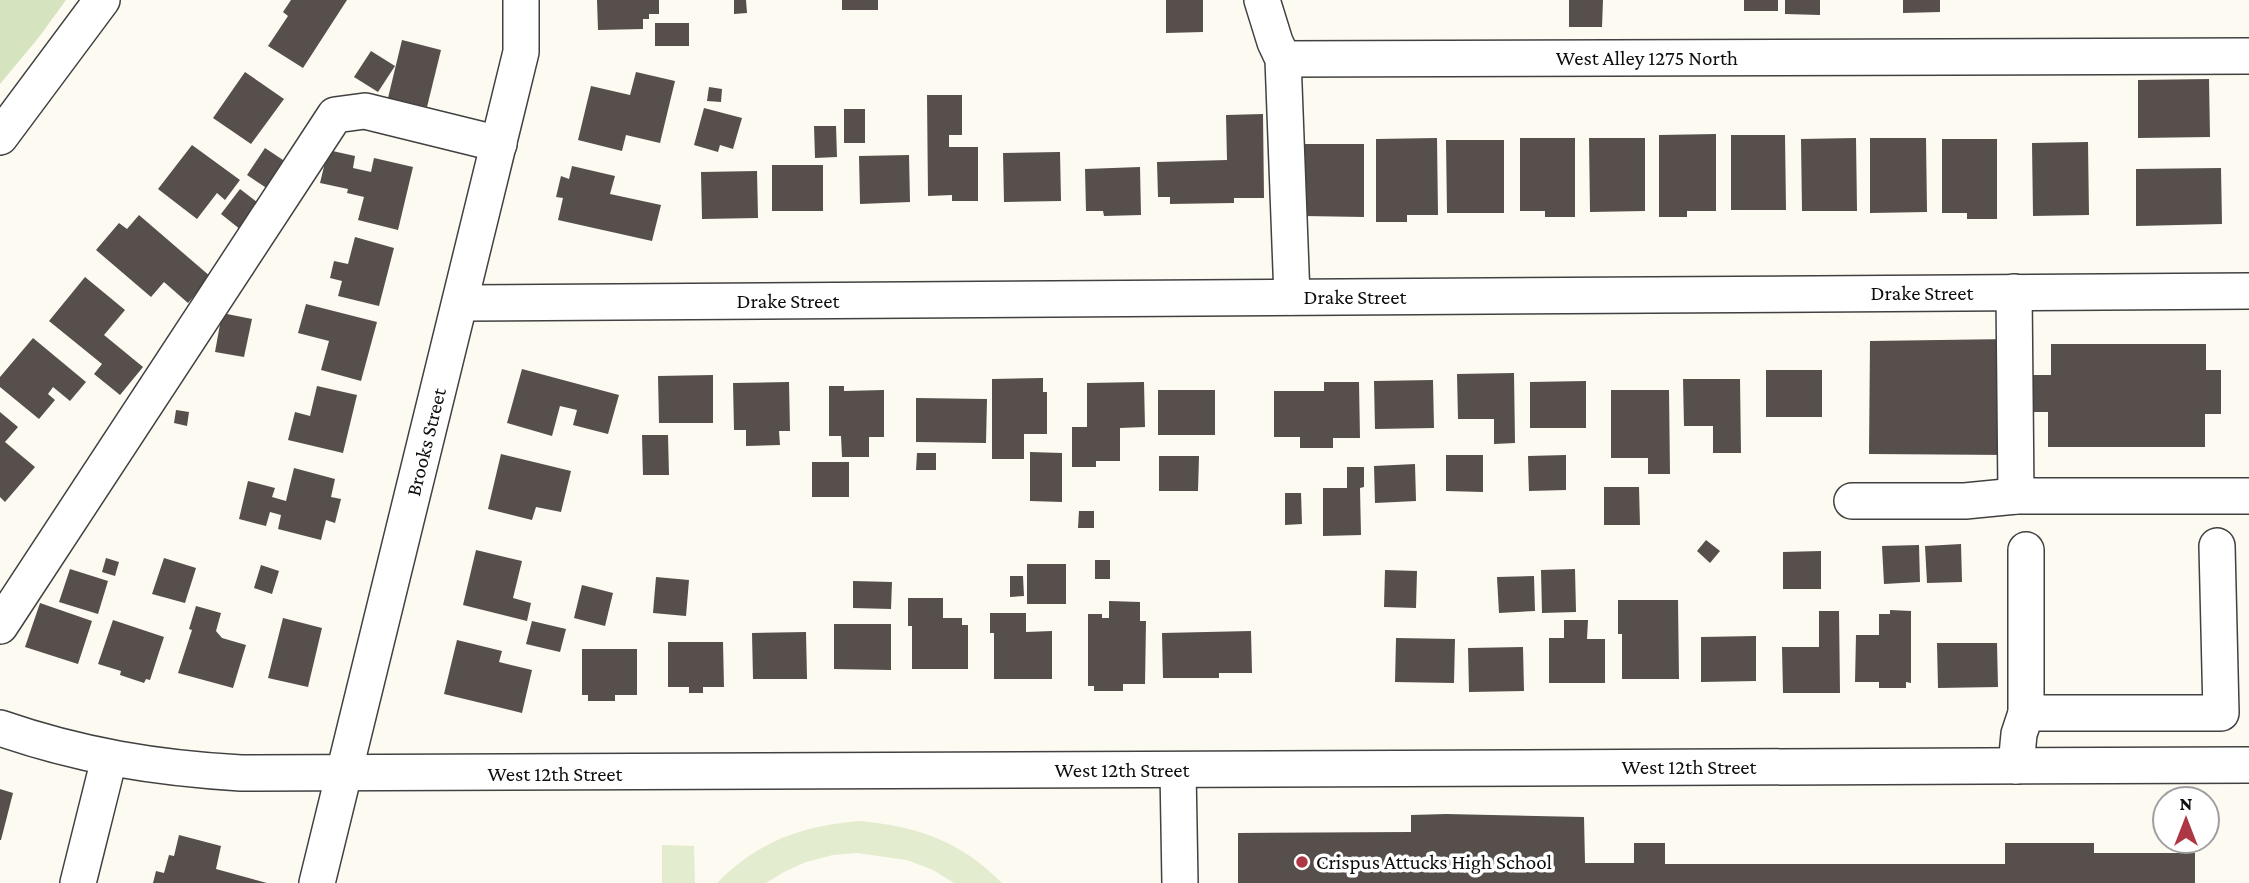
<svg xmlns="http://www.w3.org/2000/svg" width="2249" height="883" font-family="'Crimson Pro',serif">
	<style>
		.green { fill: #d5e4bf }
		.pitch { fill: #e4eccf }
		.building { fill: #564f4c }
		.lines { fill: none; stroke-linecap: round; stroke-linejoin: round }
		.minor-casing { stroke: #414141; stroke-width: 38 }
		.minor { stroke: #fff; stroke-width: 35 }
		.poi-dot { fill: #ae3745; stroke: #fff; stroke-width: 2.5 }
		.labels { text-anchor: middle; stroke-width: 7; stroke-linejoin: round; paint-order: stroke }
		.street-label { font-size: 21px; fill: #0e0e0e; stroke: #fff }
		.poi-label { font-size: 21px; fill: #0e0e0e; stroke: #fff; text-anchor: start }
	</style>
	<rect width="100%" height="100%" fill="#fdfaf1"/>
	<polygon class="green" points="0,0 66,0 39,37 0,84"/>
	<g class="pitch">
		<path d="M859,821C918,826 960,841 1002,883H954L933,870L907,860L857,853L833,855L806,862L784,872L766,883H717C759,841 801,826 859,821Z"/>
		<polygon points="662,845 694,846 695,883 662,883"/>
	</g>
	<g class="building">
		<polygon points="291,0 347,0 303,68 268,46 288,16 283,12"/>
		<polygon points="597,0 659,0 659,14 649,14 649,19 643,19 643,29 598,30"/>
		<polygon points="734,0 746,0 747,13 734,14"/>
		<rect x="842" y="0" width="36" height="10"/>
		<polygon points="1166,0 1203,0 1203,32 1166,33"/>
		<polygon points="1569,0 1603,0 1602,27 1569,27"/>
		<rect x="1744" y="0" width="34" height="11"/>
		<polygon points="1785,0 1820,0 1820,15 1785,14"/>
		<polygon points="1903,0 1940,0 1940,12 1903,13"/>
		<rect x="655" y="23" width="34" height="23"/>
		<polygon points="402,40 441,50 427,107 388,98"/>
		<polygon points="371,51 395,66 378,92 354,77"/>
		<polygon points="245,72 284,99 251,144 213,118"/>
		<polygon points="636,72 675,81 660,143 626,135 622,151 578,140 591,86 630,95"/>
		<polygon points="2209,79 2210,137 2138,138 2138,80"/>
		<polygon points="709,87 722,89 721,102 707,101"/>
		<polygon points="927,95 962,95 962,135 949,135 949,147 978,147 978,201 952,201 952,195 928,196"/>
		<polygon points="704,108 742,118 733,149 720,145 718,152 694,145"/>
		<rect x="844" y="109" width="21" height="34"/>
		<polygon points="1263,114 1264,198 1234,198 1234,203 1170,204 1170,197 1158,197 1157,162 1227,160 1226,115"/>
		<polygon points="814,126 836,126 837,157 815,158"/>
		<polygon points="1716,134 1716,211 1687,211 1687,217 1659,217 1659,135"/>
		<polygon points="1731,135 1785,135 1786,210 1731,210"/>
		<polygon points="1437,138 1438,215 1407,215 1407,222 1376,222 1376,139"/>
		<polygon points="1520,138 1575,138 1575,217 1545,217 1545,211 1520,211"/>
		<polygon points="1589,138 1645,138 1645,211 1590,212"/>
		<polygon points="1856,138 1857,211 1802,211 1801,139"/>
		<polygon points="1870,138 1926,138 1927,212 1870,213"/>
		<polygon points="1942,139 1997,139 1997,219 1967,219 1967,213 1942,213"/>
		<polygon points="1446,140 1504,140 1504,213 1447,213"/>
		<polygon points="2088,142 2089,215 2033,216 2032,143"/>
		<polygon points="1305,144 1364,144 1364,217 1304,216"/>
		<polygon points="192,145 240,180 225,200 217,193 197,219 158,189"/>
		<polygon points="265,148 289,164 271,191 247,175"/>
		<polygon points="328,150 355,156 353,168 371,172 374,158 413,167 398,230 358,220 364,197 347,193 348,189 320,183"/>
		<polygon points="1060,152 1061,201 1004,202 1003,153"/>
		<polygon points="909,155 910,202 860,204 859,156"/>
		<rect x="772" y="165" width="51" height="46"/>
		<polygon points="572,166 615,176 610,194 661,205 652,241 558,220 563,198 556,197 561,176 569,179"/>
		<polygon points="1140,167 1141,215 1104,216 1103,211 1086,211 1085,169"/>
		<polygon points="2221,168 2222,224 2136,226 2136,169"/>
		<polygon points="757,171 758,218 702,219 701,172"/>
		<polygon points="240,189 261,205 241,230 221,214"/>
		<polygon points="139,215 211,277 188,303 164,282 151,297 96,250 119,223 127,229"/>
		<polygon points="355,237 394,248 379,306 338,296 342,281 330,278 334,261 348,264"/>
		<polygon points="85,277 125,310 104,335 143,367 120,395 94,374 102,364 49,321"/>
		<polygon points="306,304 377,322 361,381 321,370 329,341 298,333"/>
		<polygon points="222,313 252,319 244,357 215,352"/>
		<polygon points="33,338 86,382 70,401 53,387 48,394 55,400 39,419 0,387 0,377"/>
		<polygon points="2010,339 2009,455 1869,454 1870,341"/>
		<polygon points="2051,344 2206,344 2206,370 2221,370 2221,414 2205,414 2205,447 2048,447 2048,412 2032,412 2032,375 2051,375"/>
		<polygon points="522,369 619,395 608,434 573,425 577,410 560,406 552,436 507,423"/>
		<rect x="1766" y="370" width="56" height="47"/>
		<polygon points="1514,373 1515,443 1494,444 1494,419 1458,419 1457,374"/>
		<polygon points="713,375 713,423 659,423 658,376"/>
		<polygon points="1043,378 1043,392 1047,392 1047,434 1024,434 1024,459 992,459 992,379"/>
		<polygon points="1683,379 1740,379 1741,453 1713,453 1713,426 1684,426"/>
		<polygon points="1433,380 1434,428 1375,429 1374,381"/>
		<polygon points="1586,381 1586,428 1530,428 1530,382"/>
		<polygon points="789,382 790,431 779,431 780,445 746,446 746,430 734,430 733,383"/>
		<polygon points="1144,382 1145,427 1120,428 1120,461 1096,461 1096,467 1072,467 1072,427 1087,427 1087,383"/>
		<polygon points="1324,382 1359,382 1360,438 1333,438 1333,448 1300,448 1300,437 1274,437 1274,391 1324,391"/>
		<polygon points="317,386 357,395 343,453 288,440 295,412 310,416"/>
		<polygon points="829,386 844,386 844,391 884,390 884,437 869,437 869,457 842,457 841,436 829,436"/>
		<rect x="1158" y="390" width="57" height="45"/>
		<polygon points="1611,390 1669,390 1670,474 1648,474 1648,458 1611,458"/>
		<polygon points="916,398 987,399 986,443 916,442"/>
		<polygon points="176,410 189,412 187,426 174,423"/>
		<polygon points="0,412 18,427 5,442 35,467 5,502 0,497"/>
		<polygon points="642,435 668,435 669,475 643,475"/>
		<polygon points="1030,452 1062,453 1062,502 1030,501"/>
		<polygon points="917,453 936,453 936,470 916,470"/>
		<polygon points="501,454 571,471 561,512 536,507 532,520 488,509"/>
		<polygon points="1446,455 1483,455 1483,492 1446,491"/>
		<polygon points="1566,455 1566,490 1529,491 1528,456"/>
		<polygon points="1159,456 1199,456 1198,491 1159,491"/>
		<rect x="812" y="462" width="37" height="35"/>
		<polygon points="1415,464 1416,501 1375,503 1374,466"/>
		<polygon points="1347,467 1364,467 1364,487 1360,488 1361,535 1323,536 1323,488 1347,488"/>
		<polygon points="294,468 335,479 331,497 341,499 335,523 326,520 321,540 278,529 281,515 270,512 266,526 239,519 248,481 275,488 272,497 286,501"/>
		<polygon points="1604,487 1639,487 1640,525 1604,525"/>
		<polygon points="1285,493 1301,493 1302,524 1285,525"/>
		<polygon points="1079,511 1094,511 1094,528 1078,528"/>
		<polygon points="1706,540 1720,551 1710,563 1697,551"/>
		<polygon points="1961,544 1962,582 1927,583 1925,546"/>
		<polygon points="1919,545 1920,582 1884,584 1882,546"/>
		<polygon points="476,550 522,561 513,598 531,603 527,621 463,605"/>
		<polygon points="1821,551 1821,589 1783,589 1783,552"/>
		<polygon points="106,558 119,562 115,576 102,572"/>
		<polygon points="164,558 196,568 185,603 152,594"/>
		<rect x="1095" y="560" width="15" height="19"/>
		<rect x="1027" y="564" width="39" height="40"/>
		<polygon points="261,565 279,571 272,594 254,588"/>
		<polygon points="70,569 108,581 98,614 59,602"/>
		<polygon points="1575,569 1576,612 1542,613 1541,570"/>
		<polygon points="1385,570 1417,571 1416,608 1384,607"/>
		<polygon points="1010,576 1023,576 1024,596 1010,597"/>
		<polygon points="1534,576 1535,611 1499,613 1497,577"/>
		<polygon points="656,577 689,580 686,616 653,613"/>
		<polygon points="853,581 892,582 891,609 853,608"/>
		<polygon points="582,585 613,593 605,626 574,618"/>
		<polygon points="908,598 943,598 943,618 962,618 962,625 968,625 968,669 912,669 912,626 908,626"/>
		<polygon points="1618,600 1678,600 1679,679 1622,679 1622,634 1618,634"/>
		<polygon points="1109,601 1140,602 1140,621 1146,621 1145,684 1123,684 1123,691 1094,691 1094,686 1088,686 1088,614 1102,614 1102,618 1109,618"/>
		<polygon points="40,603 92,621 78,664 25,647"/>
		<polygon points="196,606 221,613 216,631 222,638 246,645 233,688 178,673 192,630 189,629"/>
		<polygon points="1890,610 1911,611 1911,683 1906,682 1906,688 1879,688 1879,682 1855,682 1856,635 1879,635 1879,614 1890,614"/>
		<polygon points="1819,611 1839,611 1840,693 1783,693 1782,647 1819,647"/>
		<polygon points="990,613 1026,613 1026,632 1052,631 1052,679 994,679 994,633 990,633"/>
		<polygon points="283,618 322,628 308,687 268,678"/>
		<polygon points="113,620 164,637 150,680 146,679 144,683 120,675 121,671 98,664"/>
		<polygon points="1564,620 1588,620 1587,639 1605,639 1605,683 1549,683 1549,638 1564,638"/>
		<polygon points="532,621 566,629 560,652 526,644"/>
		<polygon points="834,624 891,624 891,670 834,669"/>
		<polygon points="1251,631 1252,673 1219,673 1219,678 1163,678 1162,633"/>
		<polygon points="806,632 807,679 753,679 752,633"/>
		<polygon points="1756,636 1756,681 1701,682 1701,637"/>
		<polygon points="1396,638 1455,639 1454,683 1395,682"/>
		<polygon points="457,640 502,651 499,662 532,670 522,713 444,694"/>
		<polygon points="668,642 723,642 724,687 703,687 703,693 689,693 689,687 668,687"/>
		<polygon points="1937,643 1997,643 1998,687 1938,688"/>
		<polygon points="1523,647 1524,691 1469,692 1468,648"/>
		<polygon points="582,649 637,649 637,695 615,695 615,701 588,701 588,695 582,695"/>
		<polygon points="0,789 13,793 1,840 0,840"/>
		<polygon points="1446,814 1584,817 1585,863 1634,863 1634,843 1665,843 1665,864 2005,864 2005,843 2094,843 2094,853 2195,853 2195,883 1238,883 1238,833 1411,832 1411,815"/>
		<polygon points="179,835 221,846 216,869 267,883 153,883 156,871 164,873 169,855 174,856"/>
	</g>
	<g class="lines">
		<defs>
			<g id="minor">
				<polyline points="1262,0 1275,42 1283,59 1292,297"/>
				<polyline points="1283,59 2249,56"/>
				<polyline points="0,137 102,0"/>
				<polyline points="2014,292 2016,496"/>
				<polyline points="460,303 2249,291"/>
				<polyline points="1852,501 1965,501 2016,496 2249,496"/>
				<polyline points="0,626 335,115 365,111 499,144"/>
				<polyline points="2026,713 2221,713 2217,546"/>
				<path d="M0,728C81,756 156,768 241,773L2249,765"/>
				<polyline points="2016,766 2019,734 2026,713 2026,550"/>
				<polyline points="1178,770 1180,883"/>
				<polyline points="78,883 109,759"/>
				<polyline points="317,883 521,52 521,0"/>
			</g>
		</defs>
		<use href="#minor" class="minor-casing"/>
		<use href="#minor" class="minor"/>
	</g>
	<circle class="poi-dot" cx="1302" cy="862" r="7"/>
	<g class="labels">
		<g class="street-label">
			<text x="1647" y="65">West Alley 1275 North</text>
			<text x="1922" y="300">Drake Street</text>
			<text x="1355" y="304">Drake Street</text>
			<text x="788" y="308">Drake Street</text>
			<text transform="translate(426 442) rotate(-76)" y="7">Brooks Street</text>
			<text x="1689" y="774">West 12th Street</text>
			<text x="1122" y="777">West 12th Street</text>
			<text x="555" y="781">West 12th Street</text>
		</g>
		<g class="poi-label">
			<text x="1316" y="869">Crispus Attucks High School</text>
		</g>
	</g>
	<g transform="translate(2186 820)"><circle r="33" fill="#ffffff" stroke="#9f9f9f" stroke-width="2"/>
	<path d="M0-5L12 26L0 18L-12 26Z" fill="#ae3745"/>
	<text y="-10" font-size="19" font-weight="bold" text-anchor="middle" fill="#0e0e0e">N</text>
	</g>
</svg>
